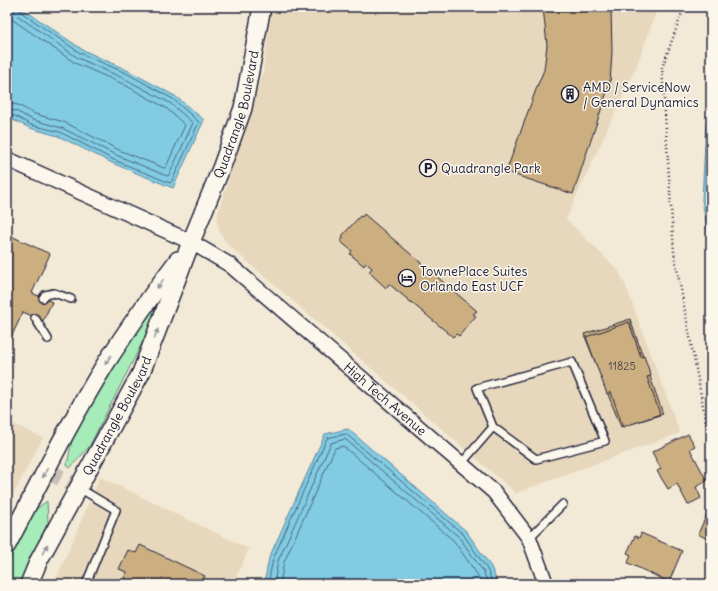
<svg xmlns="http://www.w3.org/2000/svg" width="718" height="591" font-family="Delius,sans-serif">
	<style>
		.built { fill: #e7d8bd }
		.green { fill: #a5ecb9; stroke: #64877a }
		.water { fill: #82cce3; stroke: #5c88a0 }
		.lines { fill: none; stroke-linecap: round; stroke-linejoin: round }
		.shore { stroke: #48667e; stroke-width: 1 }
		.building { fill: #ccaf81; stroke: #22223b }
		.tertiary-tunnel { stroke: #c8c1b8; stroke-width: 17; stroke-dasharray: 17 8; stroke-linecap: butt }
		.service-casing { stroke: #22223b; stroke-width: 10 }
		.minor-casing { stroke: #22223b; stroke-width: 17 }
		.tertiary-casing { stroke: #22223b; stroke-width: 20 }
		.path { stroke: #22223b; stroke-width: 2.5; stroke-dasharray: 1 3; stroke-linecap: butt }
		.service { stroke: #fbf7ec; stroke-width: 7 }
		.minor { stroke: #fbf7ec; stroke-width: 14 }
		.tertiary { stroke: #fbf7ec; stroke-width: 17 }
		.oneway { fill: #99979c }
		.labels { text-anchor: middle; stroke-width: 3; stroke-linejoin: round; paint-order: stroke }
		.number-label { font-size: 11px; fill: #4c454c }
		.poi-label { font-size: 13px; fill: #22223b; stroke: #fbf7ec; text-anchor: start }
		.street-label { font-size: 13px; fill: #22223b; stroke: #fbf7ec }
	</style>
	<rect width="100%" height="100%" fill="#f2e9d7"/>
	<filter id="ink" filterUnits="userSpaceOnUse"><feTurbulence type="fractalNoise" baseFrequency=".025" numOctaves="2"/><feDisplacementMap in="SourceGraphic" scale="8" xChannelSelector="R" yChannelSelector="G"/><feConvolveMatrix kernelMatrix="1 2 1 2 8 2 1 2 1" color-interpolation-filters="sRGB"/></filter>
	<g filter="url(#ink)">
		<g class="built">
			<polygon points="272,7 658,7 637,65 566,219 618,270 625,284 680,433 516,493 228,245 219,231 217,219 219,209 263,72"/>
			<polygon points="7,421 43,438 7,506"/>
			<polygon points="100,477 249,549 233,584 54,584"/>
		</g>
		<g class="green">
			<polygon points="159,298 162,304 89,447 70,468 67,465 73,435 114,361"/>
			<polygon points="47,501 48,522 20,584 7,584 7,566 31,513"/>
		</g>
		<g class="water">
			<polygon points="7,7 20,7 83,50 129,71 175,96 204,120 173,188 112,163 58,136 30,128 13,120 7,118"/>
			<polygon points="711,105 711,250 702,200 706,125"/>
			<polygon points="348,429 466,531 491,567 498,584 264,584 269,558 325,434"/>
		</g>
		<g class="lines">
			<g class="shore">
				<polyline points="7,103 18,105 35,114 64,122 119,150 164,168 166,167 185,125 166,108 123,84 75,63 13,20 8,13 8,7"/>
				<polyline points="7,109 16,111 33,120 62,128 116,155 167,176 169,175 193,123 170,103 125,79 78,58 18,16 14,12 14,7"/>
				<polyline points="7,115 15,116 31,125 60,132 114,160 170,183 172,181 199,122 173,99 128,74 80,53 21,12 19,7"/>
				<polyline points="711,121 710,126 706,200 711,227"/>
				<polyline points="268,584 273,559 327,438 346,434 463,534 487,569 493,584"/>
				<polyline points="274,584 278,561 331,443 345,439 459,537 483,571 488,584"/>
				<polyline points="280,584 284,562 335,448 343,446 454,541 477,574 482,584"/>
			</g>
		</g>
		<g class="building">
			<polygon points="543,7 611,7 612,52 610,83 573,194 506,172 538,84 544,70 547,45"/>
			<polygon points="364,214 477,311 473,314 476,316 459,336 456,334 453,337 389,284 386,288 369,272 372,268 366,263 364,266 350,254 352,251 340,241 344,238 342,236 360,216 362,217"/>
			<polygon points="7,234 50,254 32,293 52,302 43,321 23,312 7,346"/>
			<polygon points="630,319 663,414 621,427 584,334"/>
			<polygon points="629,322 641,357 644,356 651,376 647,377 660,414 623,427 611,392 607,394 586,337"/>
			<polygon points="688,434 695,446 690,449 707,481 696,487 701,498 688,505 677,484 668,489 657,471 661,469 652,452"/>
			<polygon points="711,505 711,541 698,534"/>
			<polygon points="641,533 682,551 669,582 628,563 631,555 627,553 635,536 639,538"/>
			<polygon points="140,545 205,576 201,584 137,584 124,578 127,572 119,569 128,550 136,553"/>
		</g>
		<g class="lines">
			<polyline class="tertiary-tunnel" points="46,470 79,488"/>
			<defs>
				<g id="service">
					<polyline points="43,298 45,295 54,293 71,299"/>
					<polyline points="35,318 48,339"/>
					<polyline points="461,464 493,427 477,388 572,362 605,441 536,459 493,427"/>
					<polyline points="79,488 116,510 86,584"/>
					<polyline points="529,538 563,504"/>
				</g>
				<g id="minor">
					<path id="s1" d="M7,159L191,242L230,265L494,492L529,538L546,584"/>
				</g>
				<g id="tertiary">
					<path d="M7,545C39,484 70,421 106,363C129,327 153,293 178,260"/>
					<path id="s2" d="M29,584L39,560L141,373L191,242L222,166L243,108L262,7"/>
				</g>
			</defs>
			<use href="#service" class="service-casing"/>
			<use href="#minor" class="minor-casing"/>
			<use href="#tertiary" class="tertiary-casing"/>
			<polyline class="path" points="684,7 662,68 674,253 707,427 711,432"/>
			<use href="#service" class="service"/>
			<use href="#minor" class="minor"/>
			<use href="#tertiary" class="tertiary"/>
		</g>
		<defs><path id="oneway-solid" d="M-6-.8H1V-3.2L6.5 0L1 3.2V.8H-6Z"/></defs>
		<g class="oneway">
			<use href="#oneway-solid" transform="translate(160 284) rotate(126)"/>
			<use href="#oneway-solid" transform="translate(156 334) rotate(-69)"/>
			<use href="#oneway-solid" transform="translate(108 360) rotate(123)"/>
			<use href="#oneway-solid" transform="translate(45 473) rotate(118)"/>
			<use href="#oneway-solid" transform="translate(45 549) rotate(-61)"/>
		</g>
	</g>
	<defs>
		<symbol id="building-ring" viewBox="-11 -11 22 22"><circle r="9.5" fill="#fbf7ec" stroke="#22223b" stroke-width="1.5"/><path d="M-4-6H4V6H1V3H-1V6H-4ZM-2.5-4.3h1.7v1.8h-1.7ZM.8-4.3h1.7v1.8H.8ZM-2.5-1h1.7V.8h-1.7ZM.8-1h1.7V.8H.8Z" fill="#22223b"/></symbol>
		<symbol id="parking-ring" viewBox="-11 -11 22 22"><circle r="9.5" fill="#fbf7ec" stroke="#22223b" stroke-width="1.5"/><path d="M-3.5-5.5H1a3.5 3.5 0 0 1 0 7H-1V5.5H-3.5ZM-1-3.4V-.6H.8a1.4 1.4 0 0 0 0-2.8Z" fill="#22223b"/></symbol>
		<symbol id="hotel-ring" viewBox="-11 -11 22 22"><circle r="9.5" fill="#fbf7ec" stroke="#22223b" stroke-width="1.5"/><path d="M-6-4.5h1.5V1H6V5H4.5V3h-9V5H-6ZM-4 0a1.8 1.8 0 1 1 3.6 0ZM.5 0V-2.5h3Q6-2.5 6 0Z" fill="#22223b"/></symbol>
	</defs>
	<g fill-rule="evenodd">
		<use href="#building-ring" x="560" y="84" width="20" height="20"/>
		<use href="#parking-ring" x="418" y="158" width="20" height="20"/>
		<use href="#hotel-ring" x="397" y="268" width="20" height="20"/>
	</g>
	<g class="labels">
		<g class="number-label">
			<text x="622" y="370">11825</text>
		</g>
		<g class="poi-label">
			<text x="583" y="92">AMD / ServiceNow<tspan x="583" dy="15">/ General Dynamics</tspan></text>
			<text x="441" y="173">Quadrangle Park</text>
			<text x="420" y="276">TownePlace Suites<tspan x="420" dy="15">Orlando East UCF</tspan></text>
		</g>
		<g class="street-label">
			<text dy="5" stroke="none"><textPath href="#s2" startOffset="515">Quadrangle Boulevard</textPath></text>
			<text dy="5" stroke="none"><textPath href="#s1" startOffset="452">High Tech Avenue</textPath></text>
			<text dy="5" stroke="none"><textPath href="#s2" startOffset="190">Quadrangle Boulevard</textPath></text>
		</g>
	</g>
	<rect width="718" height="591" fill="none" stroke="#fbf7ec" stroke-width="24"/>
	<rect x="12" y="12" width="694" height="567" fill="none" stroke="#22223b" stroke-width="1.5" filter="url(#ink)"/>
</svg>
